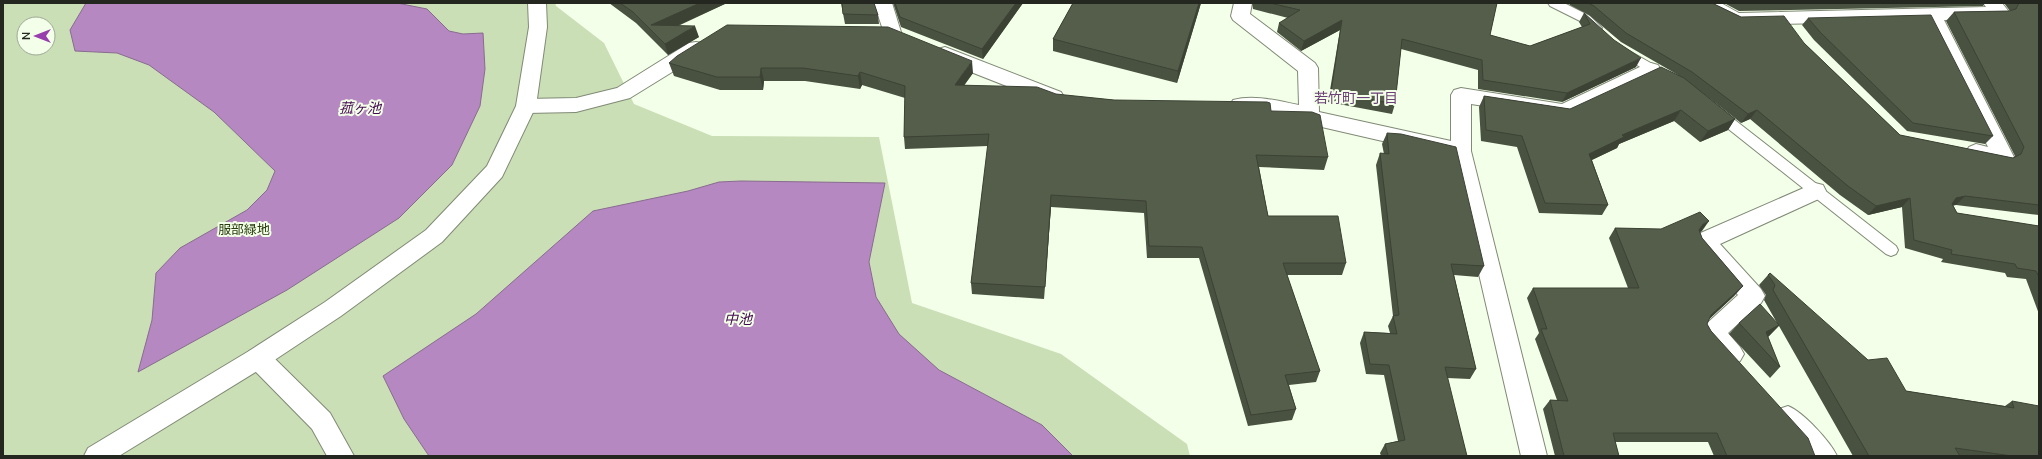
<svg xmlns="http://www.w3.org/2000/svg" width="2042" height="459" font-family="'Nunito Sans','Noto Sans JP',sans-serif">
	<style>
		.green { fill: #cadfb5; fill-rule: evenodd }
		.water { fill: #b588c1; stroke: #896b90 }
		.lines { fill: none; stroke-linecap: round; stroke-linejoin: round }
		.lane-casing { stroke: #808a76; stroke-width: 2 }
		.street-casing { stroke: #808a76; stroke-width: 2 }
		.secondary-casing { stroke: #808a76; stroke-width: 2 }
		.lane { fill: #fff; fill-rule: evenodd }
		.street { fill: #fff; fill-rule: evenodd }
		.secondary { fill: #fff; fill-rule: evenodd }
		.wall { fill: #495140 }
		.shaded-wall { fill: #3c4234 }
		.building { fill: #555e4b; stroke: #3c4234 }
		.labels { text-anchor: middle; stroke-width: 4; stroke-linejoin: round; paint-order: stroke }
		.park-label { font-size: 13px; fill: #2a3d0d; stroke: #f3ffe8 }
		.neighbourhood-label { font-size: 14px; fill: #6b4076; stroke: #f3ffe8 }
		.water-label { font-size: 14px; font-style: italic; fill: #430750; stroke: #f3ffe8 }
	</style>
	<rect width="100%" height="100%" fill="#f3ffe8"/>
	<path class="green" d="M3,3H555L556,6L604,43L634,104L712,136L879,137L912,303L1061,354L1187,444L1190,456H3ZM24,24H48V48H24Z"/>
	<g class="water">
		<polygon points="86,3 397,3 427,9 449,31 463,34 483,33 485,69 480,106 452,165 399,218 287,290 138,372 152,320 156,273 180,248 247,210 267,190 275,171 214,112 149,65 117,53 75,51 70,30"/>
		<polygon points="741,181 885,183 869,262 876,297 899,334 939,370 1042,425 1073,456 429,456 404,419 383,376 476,314 593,211 688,191 719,182"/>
	</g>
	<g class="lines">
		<defs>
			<g id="lane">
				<polygon points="1548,3 1564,3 1590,16 1602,28 1600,31 1592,31 1582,22 1550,6"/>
				<polygon points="1624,48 1665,71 1667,74 1665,77 1657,77 1620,55 1618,52 1620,49"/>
				<polygon points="1717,108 1722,110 1896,246 1898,250 1896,254 1891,256 1886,254 1712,116 1711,113 1712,110"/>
			</g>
			<g id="street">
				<polygon points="874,3 892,3 901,32 899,36 892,38 885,36"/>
				<path d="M1234,3H1252L1250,14L1315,63L1318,68L1319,112L1451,141V95L1454,90L1461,88L1562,104L1644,65L1651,63L1658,65L1661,70L1658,75L1564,118L1471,104V151L1547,456H1521L1452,157L1313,125L1303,120L1233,110L1230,105L1233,100C1254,94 1278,101 1299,105L1298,71L1233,20L1231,16Z"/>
				<polygon points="1697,3 1721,3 1739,13 1986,7 1983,3 2002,3 2010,13 2008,17 2001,19 1944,20 2014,157 2011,162 2004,165 1969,157 1966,152 1969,147 1976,144 1988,147 1926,21 1736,25 1699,7"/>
				<polygon points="696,42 703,43 706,48 703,53 630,98 576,112 526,113 519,111 516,106 519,101 526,99 576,98 617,88 689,43"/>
				<polygon points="945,47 1061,92 1064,97 1061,102 1054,104 1047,102 938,59 935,54 938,49"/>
				<path d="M1815,183L1823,185L1826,191L1823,197L1720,244L1761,289L1765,296L1761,303L1728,333L1740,347L1744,354L1740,361C1738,362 1734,364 1731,364C1721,363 1705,342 1700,333L1704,326L1738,295L1696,247L1693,241L1696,235Z"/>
				<polygon points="258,348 267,351 330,413 354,456 327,456 312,429 249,365 246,358 249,351"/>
				<path d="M1788,406C1803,412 1830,441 1837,456H1808L1779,425L1776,417L1779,409Z"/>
			</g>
			<polygon id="secondary" points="528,3 546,3 547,27 536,106 502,177 442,242 341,316 267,365 119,456 84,456 88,448 249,351 325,302 426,230 487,166 516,106 529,27"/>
		</defs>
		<use href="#lane" class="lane-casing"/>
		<use href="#street" class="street-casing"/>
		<use href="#secondary" class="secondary-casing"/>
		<use href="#lane" class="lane"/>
		<use href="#street" class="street"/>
		<use href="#secondary" class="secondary"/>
	</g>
	<g class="wall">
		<polygon points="609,3 727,3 678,26 699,37 668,55 636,23"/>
		<polygon points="841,3 878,15 879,24 845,24"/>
		<polygon points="893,3 1023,3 983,59 901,27"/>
		<polygon points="1073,3 1201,3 1177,83 1053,51 1053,39"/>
		<polygon points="1252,3 1497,3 1490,35 1530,46 1582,27 1579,22 1584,13 1636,67 1562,102 1478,89 1478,70 1401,49 1395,104 1392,114 1328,102 1340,30 1301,51 1277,32 1279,23 1288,18 1253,9"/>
		<polygon points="1569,3 1712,3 1741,17 1804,43 1900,135 2013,158 2015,156 1946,21 1954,12 2009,11 2010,11 2004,3 2039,3 2039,215 1956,205 1953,205 1957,213 2039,226 2039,314 2026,279 2007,277 2005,273 1941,262 1943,259 1905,248 1902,207 1868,215 1840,195 1750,119 1741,123 1699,90 1735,119 1728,130 1700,142 1674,121 1619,144 1617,148 1592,160 1608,205 1602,215 1539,213 1517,147 1481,141 1479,107 1484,96 1570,109 1678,75 1621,42 1589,15 1570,5"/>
		<polygon points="1724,3 1985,3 1983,6 1739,11"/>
		<polygon points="1808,18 1993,136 1985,144 1907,131 1814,40 1802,25"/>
		<polygon points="669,63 973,73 964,85 1114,100 1271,111 1328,157 1324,170 1259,167 1268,216 1346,263 1342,275 1287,275 1320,371 1316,382 1289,385 1296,409 1292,420 1248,426 1199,258 1147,258 1144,213 1051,207 1044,299 972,294 971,283 988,146 905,149 904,137 905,98 862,85 860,89 805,81 764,81 763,90 720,90 674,76"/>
		<polygon points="1387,133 1484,266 1478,277 1454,275 1476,369 1470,379 1447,378 1467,456 1381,456 1380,453 1385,444 1398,441 1384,375 1366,374 1360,343 1364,332 1390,333 1388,326 1393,316 1376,165 1380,153 1384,154 1382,144"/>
		<polygon points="1615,228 1702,231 1700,232 1702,238 1743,286 1734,296 1709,319 1707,324 1711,331 1815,456 1714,456 1708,442 1615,442 1619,456 1555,456 1543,409 1550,400 1557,400 1535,339 1539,333 1527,298 1533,288 1628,288 1609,238"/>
		<polygon points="1768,275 1868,360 1906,391 2005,406 2012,401 2039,456 1853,456 1779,326 1768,337 1780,367 1770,378 1729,334 1739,323 1777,323 1764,300 1766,295 1759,285"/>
	</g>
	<g class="shaded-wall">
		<polygon points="700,3 727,3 656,35 651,25"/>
		<polygon points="1016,3 1023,3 983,59 982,49"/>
		<polygon points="1199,3 1201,3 1177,83 1178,71"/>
		<polygon points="1342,20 1340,30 1301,51 1304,41"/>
		<polygon points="695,26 699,37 668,55 665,44"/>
		<polygon points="1641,58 1636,67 1562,102 1567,93"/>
		<polygon points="972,61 973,73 956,97 955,85"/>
		<polygon points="761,68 764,81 763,90 760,77"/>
		<polygon points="860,72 862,85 860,89 858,76"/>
		<polygon points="1681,110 1674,121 1619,144 1617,148 1583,164 1589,154 1622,135"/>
		<polygon points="1757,110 1750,119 1741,123 1748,114"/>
		<polygon points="1735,119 1728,130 1700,142 1708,131"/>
		<polygon points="1051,195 1051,207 1044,299 1045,287"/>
		<polygon points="1965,196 1956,205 1948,207 1956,198"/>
		<polygon points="1910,198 1902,207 1868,215 1876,206"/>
		<polygon points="1709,221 1702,231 1695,234 1703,224"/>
		<polygon points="1743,286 1734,296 1703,325 1711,315"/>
		<polygon points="1779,325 1769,336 1756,343 1766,332"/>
	</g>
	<g class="building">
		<polygon points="620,3 700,3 651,25 695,26 665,44 633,12"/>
		<polygon points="842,3 874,3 878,15 843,14"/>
		<polygon points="895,3 1016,3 982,49 900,17"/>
		<polygon points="1073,3 1199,3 1178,71 1053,39"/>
		<polygon points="1270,3 1497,3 1490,35 1530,46 1590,24 1584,13 1614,40 1641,58 1567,93 1483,80 1482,60 1402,39 1395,104 1331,92 1342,20 1304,41 1279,23 1300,10"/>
		<polygon points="1588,3 1712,3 1741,17 1784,16 1804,43 1900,135 2013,158 2021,154 2024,147 1954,12 2009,11 2016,9 2019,3 2039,3 2039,205 1965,196 1956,198 1952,204 1957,213 2039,226 2039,277 2036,271 2017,268 2015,264 1951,254 1952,250 1914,240 1910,198 1876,206 1848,186 1757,110 1748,114 1692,72 1626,33 1594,6"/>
		<polygon points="1931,15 1993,136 1913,123 1820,32 1808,18"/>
		<polygon points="727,25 888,27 972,61 955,85 1037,87 1056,94 1114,100 1267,102 1270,103 1271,111 1312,112 1320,115 1328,157 1256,155 1268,216 1338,216 1346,263 1283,263 1320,371 1285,375 1296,409 1251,415 1202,247 1149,246 1146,201 1051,195 1045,287 971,283 989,134 904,137 905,86 860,72 858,76 803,68 761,68 760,77 717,77 669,63 677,56"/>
		<polygon points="1661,67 1684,78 1735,119 1708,131 1681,110 1622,135 1624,137 1589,154 1608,205 1545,203 1522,136 1486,130 1484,96 1570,109"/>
		<polygon points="1387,133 1401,134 1456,147 1484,266 1451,264 1476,369 1445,367 1467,456 1388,456 1385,444 1405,440 1389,365 1370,364 1364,332 1397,334 1393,316 1399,315 1380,153 1389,154"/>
		<polygon points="1700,212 1709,221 1703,224 1699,230 1702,238 1743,286 1711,315 1707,324 1711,331 1808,438 1815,456 1727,456 1717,433 1613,433 1619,456 1564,456 1550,400 1568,401 1541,329 1547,329 1533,288 1639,288 1615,228 1661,229"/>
		<polygon points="1770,273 1868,360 1887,358 1906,391 2014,408 2012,401 2039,406 2039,456 2012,456 1955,448 1960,456 1869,456 1773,290 1775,285 1768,275"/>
		<polygon points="1760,304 1779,325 1766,332 1780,367 1739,323"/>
	</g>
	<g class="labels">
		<g class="park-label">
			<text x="244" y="234">服部緑地</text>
		</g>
		<g class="neighbourhood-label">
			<text x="1356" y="103">若竹町一丁目</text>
		</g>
		<g class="water-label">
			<text x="360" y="113">菰ヶ池</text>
			<text x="738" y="324">中池</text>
		</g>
	</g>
	<rect width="2042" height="459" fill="none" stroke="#23271f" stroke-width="8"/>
	<g transform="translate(36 36) rotate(270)"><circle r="19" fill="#f3ffe8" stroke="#a0a998"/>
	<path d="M0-3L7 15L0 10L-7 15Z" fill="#9740ad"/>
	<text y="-6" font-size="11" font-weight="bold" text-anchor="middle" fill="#23271f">N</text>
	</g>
</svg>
